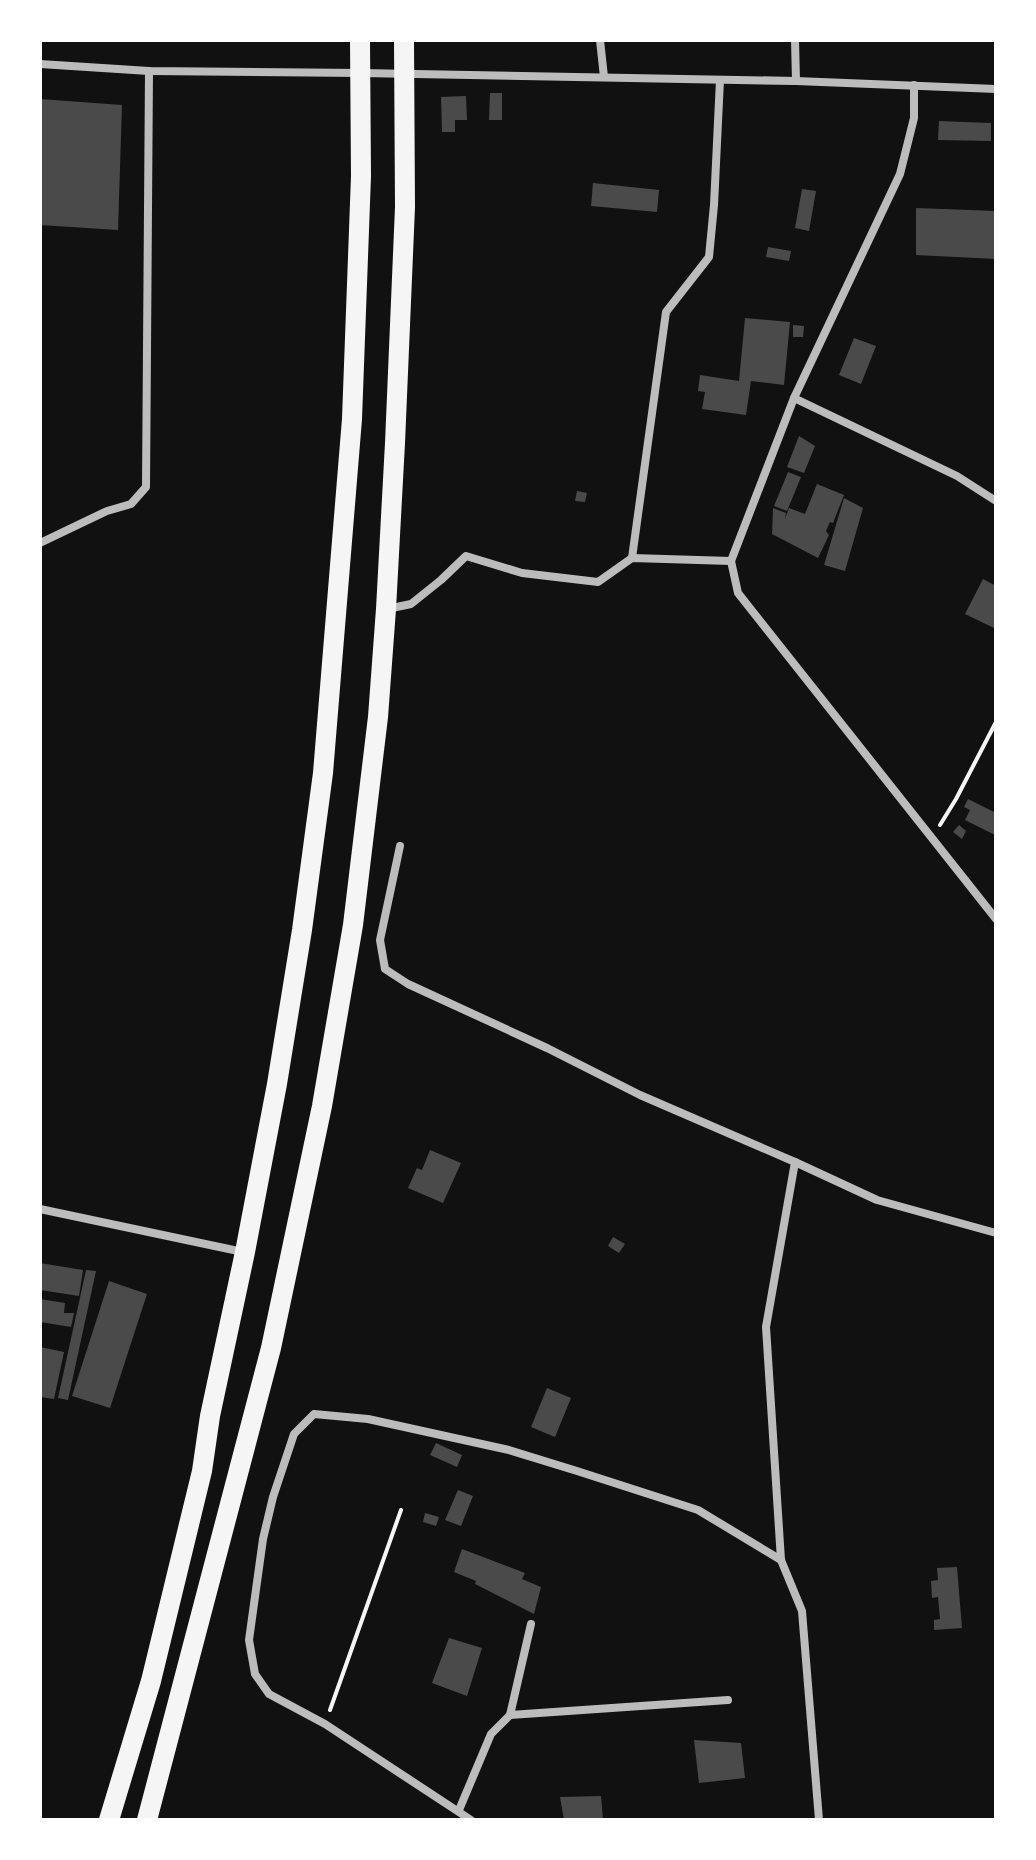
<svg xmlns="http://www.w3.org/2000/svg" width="1036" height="1860" font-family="'Titillium Web',sans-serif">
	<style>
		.building { fill: #4a4a4a }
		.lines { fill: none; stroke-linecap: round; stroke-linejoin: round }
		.path { stroke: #f5f5f5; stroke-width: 4 }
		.minor { stroke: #bcbcbc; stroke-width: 8 }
		.primary { stroke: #f5f5f5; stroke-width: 20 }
	</style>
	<rect width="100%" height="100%" fill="#111"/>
	<g class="building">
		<polygon points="490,93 502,93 502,120 489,120"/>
		<polygon points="466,96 467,120 455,120 455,132 442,132 441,97"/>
		<polygon points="40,99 122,105 118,230 40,225"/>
		<polygon points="939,121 991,123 991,141 938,140"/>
		<polygon points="593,183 659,190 657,212 591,206"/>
		<polygon points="802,189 816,191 809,231 795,228"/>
		<polygon points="916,208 996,211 996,259 916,255"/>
		<polygon points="768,247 791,251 789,261 766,257"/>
		<polygon points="745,318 790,322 784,385 751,381 746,415 702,409 705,392 698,391 700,375 739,381"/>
		<polygon points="793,325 804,326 803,337 793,337"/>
		<polygon points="854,338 876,346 861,384 839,375"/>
		<polygon points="799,436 815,446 804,473 787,467"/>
		<polygon points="788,472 801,477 787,511 774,506"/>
		<polygon points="817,484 844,495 833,523 830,522 826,531 829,535 818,558 772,534 773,508 786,513 785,519 789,508 805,514"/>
		<polygon points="577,491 587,493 585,502 575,501"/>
		<polygon points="844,498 863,508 845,571 824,565"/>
		<polygon points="983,579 996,586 996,629 965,614"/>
		<polygon points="968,799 996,813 995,835 965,820 970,810 964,807"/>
		<polygon points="959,825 966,831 962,839 953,832"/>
		<polygon points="430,1150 461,1163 443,1203 408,1188 417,1168 422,1170"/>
		<polygon points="613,1237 625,1244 619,1253 608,1246"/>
		<polygon points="40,1263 83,1270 79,1296 40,1290"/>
		<polygon points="86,1270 96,1271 68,1400 58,1398"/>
		<polygon points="109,1281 147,1294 110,1408 72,1396"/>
		<polygon points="40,1299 65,1303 64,1313 74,1313 71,1327 40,1322"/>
		<polygon points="40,1347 64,1352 54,1399 40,1397"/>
		<polygon points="547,1388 571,1398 555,1437 531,1427"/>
		<polygon points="436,1443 462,1455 457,1467 430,1455"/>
		<polygon points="458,1490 473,1496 461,1526 445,1520"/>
		<polygon points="425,1513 439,1517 436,1526 423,1522"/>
		<polygon points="462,1549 525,1573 522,1579 541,1587 534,1614 475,1584 476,1581 454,1572"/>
		<polygon points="957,1567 962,1628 934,1630 934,1620 940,1619 938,1597 932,1598 931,1581 938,1580 937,1568"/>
		<polygon points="449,1638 482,1648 467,1696 432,1683"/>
		<polygon points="694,1740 741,1743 745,1778 699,1783"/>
		<polygon points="601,1796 603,1820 564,1820 560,1797"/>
	</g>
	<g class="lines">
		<g class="path">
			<polyline points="940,825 956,799 996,722"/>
			<polyline points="330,1710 401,1510"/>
		</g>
		<g class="minor">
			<polyline points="600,40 604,77"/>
			<polyline points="795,40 796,81"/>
			<polyline points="40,64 149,71 361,73 796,81 996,89"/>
			<polyline points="794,398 957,476 996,501"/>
			<polyline points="40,543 107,511 131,504 146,487 149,71"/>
			<polyline points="632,558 666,312 709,257 714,205 720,80"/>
			<polyline points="731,561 738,593 996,919"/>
			<polyline points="387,609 411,604 441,580 466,556 522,573 598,582 632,558 731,561 794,398 900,174 914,118 914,85"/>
			<polyline points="400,846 380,940 385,969 408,984 547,1048 640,1095 795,1162 877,1200 996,1233"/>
			<polyline points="795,1162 766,1327 781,1560 802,1611 819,1820"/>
			<polyline points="40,1209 243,1252"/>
			<polyline points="510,1715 531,1624"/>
			<polyline points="459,1810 491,1734 510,1715 728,1700"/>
			<polyline points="471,1820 325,1724 269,1694 255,1674 249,1640 263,1539 273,1497 294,1434 314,1414 368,1419 509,1450 577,1471 698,1510 781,1560"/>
		</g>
		<g class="primary">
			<polyline points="109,1820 151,1681 202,1471 210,1416 245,1252 277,1084 302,930 323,773 352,419 361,176 360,40"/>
			<polyline points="147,1820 271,1348 322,1106 353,925 378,717 386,609 395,443 405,207 404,40"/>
		</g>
	</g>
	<rect width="1036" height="1860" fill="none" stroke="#ffffff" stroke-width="84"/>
</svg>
